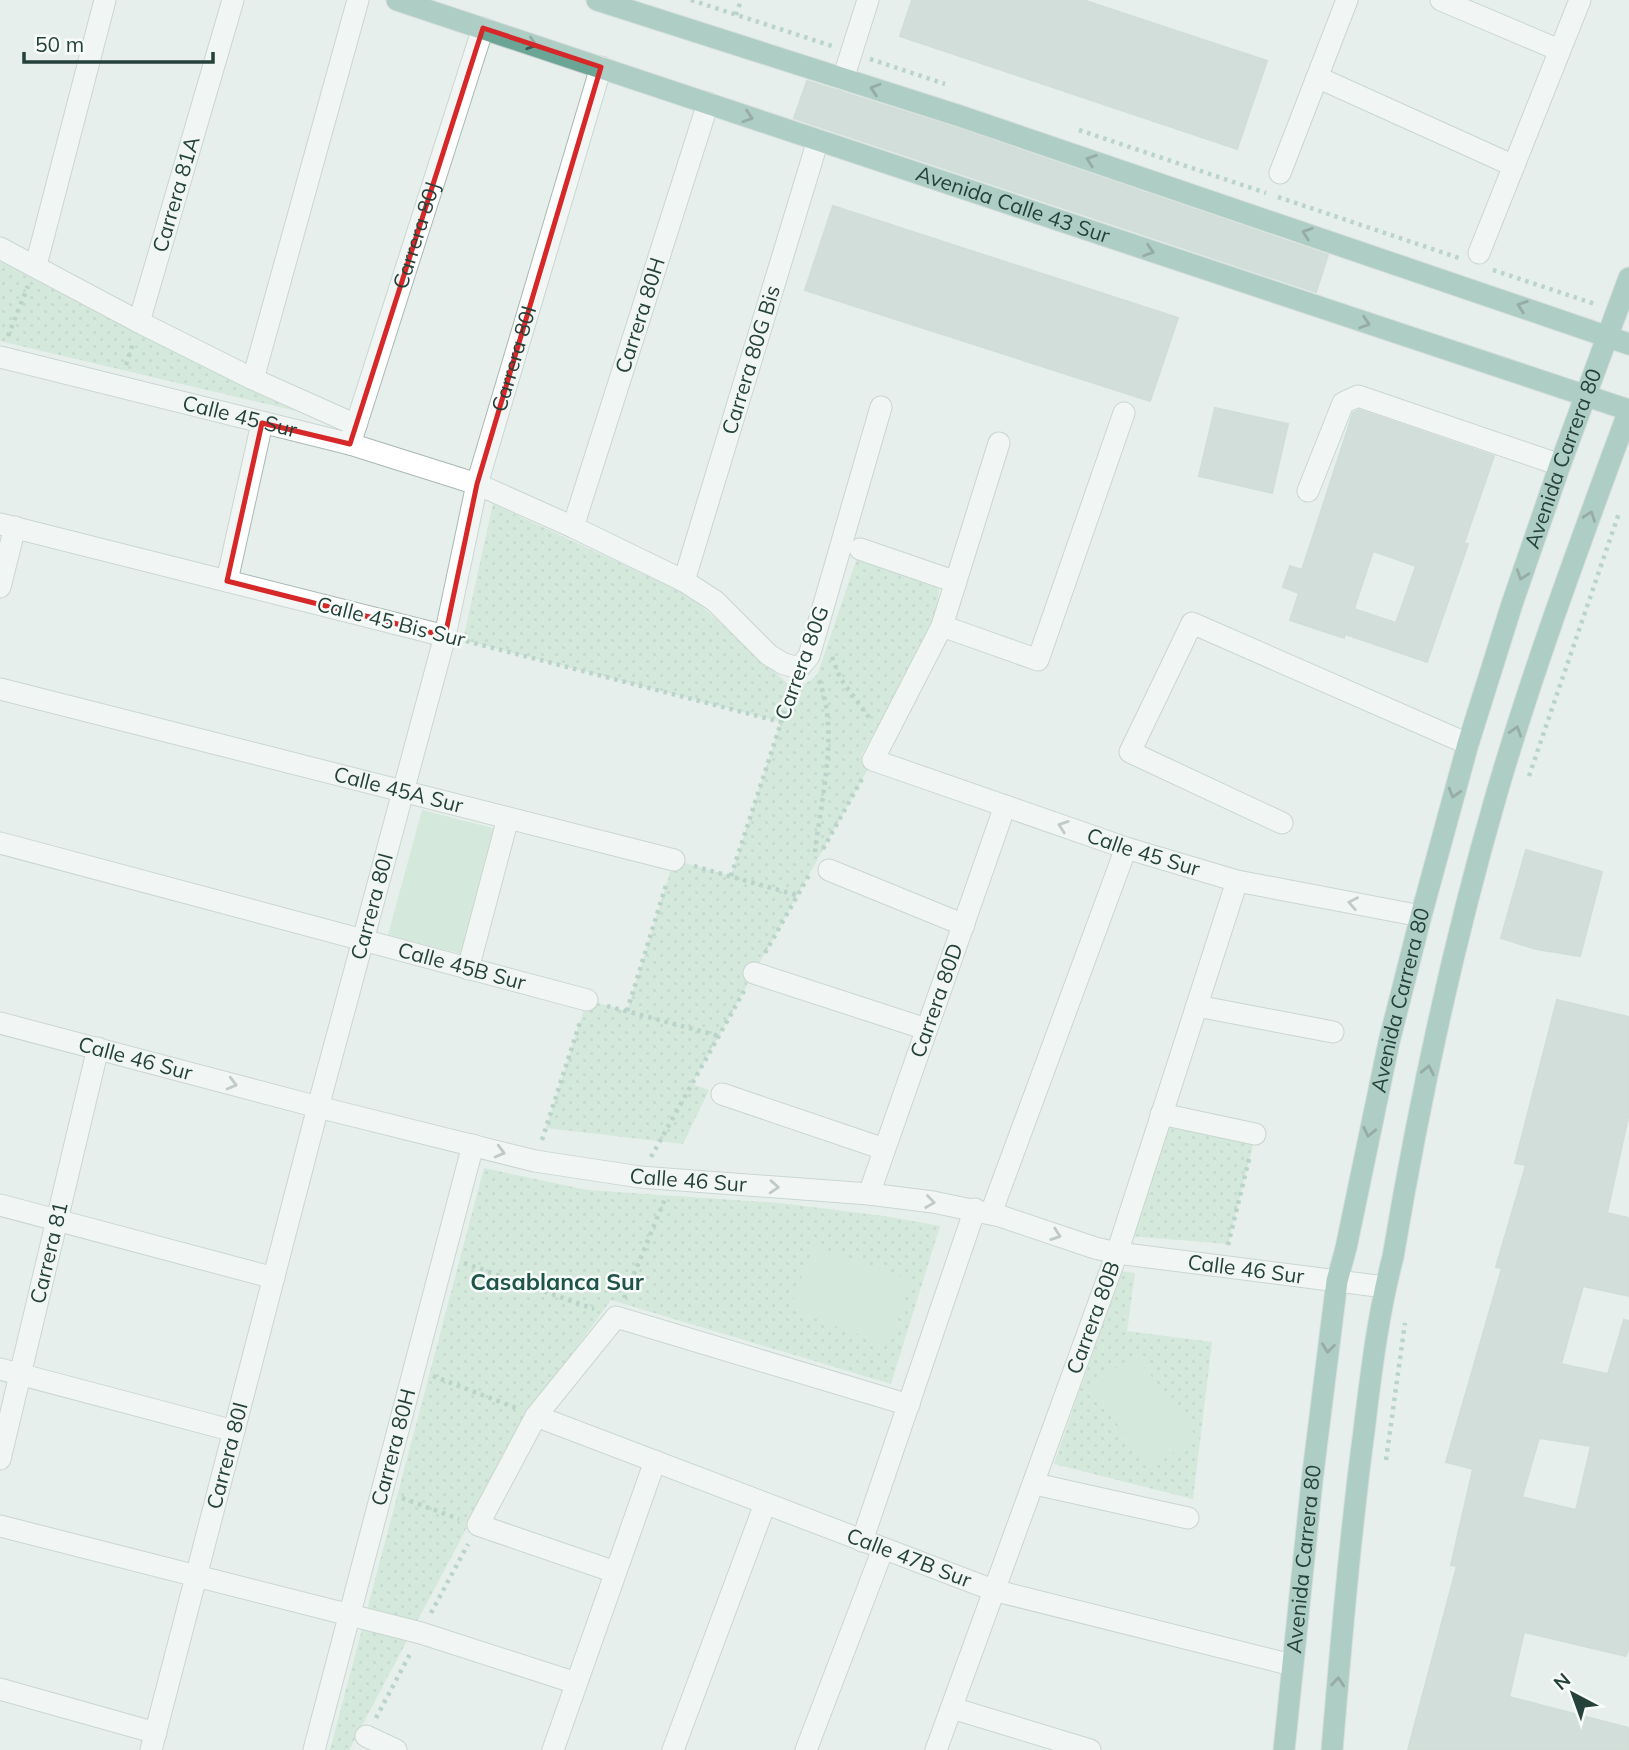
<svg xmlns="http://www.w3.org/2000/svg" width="1629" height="1750" font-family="Mulish,sans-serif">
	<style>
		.park { fill: url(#park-dots) }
		.pitch { fill: #bfe0c8 }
		.building { fill: #bbcac4; stroke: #b8c9c2; stroke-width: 2; fill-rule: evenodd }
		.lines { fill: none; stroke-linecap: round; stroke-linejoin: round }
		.minor-casing { stroke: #a8b8b2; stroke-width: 23 }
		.major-casing { stroke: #c2cac8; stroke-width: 23 }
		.path { stroke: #86b3a5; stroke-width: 4.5; stroke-dasharray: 3.5 5; stroke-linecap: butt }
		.minor { stroke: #fff; stroke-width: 21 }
		.major { stroke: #6aa596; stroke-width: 21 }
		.oneway { stroke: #365b51 }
		.oneway2 { stroke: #92a09c }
		.marked { fill: none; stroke: #d62828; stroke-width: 5; stroke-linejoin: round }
		.labels { text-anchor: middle; stroke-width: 5; stroke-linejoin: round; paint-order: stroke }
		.street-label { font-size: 21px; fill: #24423a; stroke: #f7fbf9 }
		.neighbourhood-label { font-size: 23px; font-weight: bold; fill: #1f5548; stroke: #f7fbf9 }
	</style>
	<defs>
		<pattern id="park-dots" width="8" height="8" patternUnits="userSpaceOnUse" patternTransform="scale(1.75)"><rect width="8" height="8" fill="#bfe0c8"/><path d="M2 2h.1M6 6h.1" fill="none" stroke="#a4c1ad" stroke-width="1.8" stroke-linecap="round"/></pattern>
	</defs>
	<rect width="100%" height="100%" fill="#e6efeb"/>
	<g class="park">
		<polygon points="0,248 356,425 0,341"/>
		<path d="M493,504L676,589L699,604L789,685C802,687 810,683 818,673L860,549L941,577L934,626L861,756L873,760L692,1084L709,1090L683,1144L546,1128L587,1000L627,1011L674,860L731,876L781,722L463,640Z"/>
		<polygon points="1167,1123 1254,1141 1228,1244 1130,1236"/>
		<polygon points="484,1168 587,1190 780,1203 884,1216 940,1226 891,1384 611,1300 525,1418 349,1750 330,1750"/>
		<polygon points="1121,1271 1135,1273 1127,1331 1212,1342 1193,1499 1054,1464"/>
	</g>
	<g class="pitch">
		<polygon points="422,810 500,830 466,955 388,935"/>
		<polygon points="814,1245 911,1281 887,1345 790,1309"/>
		<polygon points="1135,1354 1196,1436 1151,1469 1090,1388"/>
	</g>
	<g class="building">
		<polygon points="912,0 1083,0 1267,61 1237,149 900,36"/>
		<polygon points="807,81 956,128 1328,255 1316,292 794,118"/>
		<polygon points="833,206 1178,318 1150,401 805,290"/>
		<polygon points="1215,408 1288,424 1272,493 1199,476"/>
		<path d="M1359,410L1494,456L1464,543L1468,544L1427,662L1345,634L1344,638L1290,620L1299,593L1283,587L1290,566L1302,570L1353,413ZM1373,551L1416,566L1396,623L1354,609Z"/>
		<polygon points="1526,850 1602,872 1580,956 1536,949 1501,938"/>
		<path d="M1557,1000L1629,1017V1113L1607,1213L1629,1218V1296L1583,1286L1561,1364L1608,1374L1624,1320L1629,1321V1646L1626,1656L1524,1632L1509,1697L1629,1728V1750H1408L1457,1566L1451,1565L1473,1469L1446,1462L1502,1268L1496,1267L1526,1165L1515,1163ZM1539,1438L1591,1446L1576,1510L1522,1497Z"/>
	</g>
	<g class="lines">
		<defs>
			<g id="minor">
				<polyline points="1441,0 1559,50"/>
				<polyline points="1317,77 1514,166"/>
				<polyline points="843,79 868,0"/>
				<polyline points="1280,173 1347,0"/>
				<polyline points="0,248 139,322 253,379 356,425"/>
				<polyline points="1479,253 1580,0"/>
				<polyline points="36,265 105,0"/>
				<path id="s1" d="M139,322L233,0"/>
				<path id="s2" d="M0,357L350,444L477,484L573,527L684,581L715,601L769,655L784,664L799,668L809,656L881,407"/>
				<polyline points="253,379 358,0"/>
				<path id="s3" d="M999,443L942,626L873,760L1126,848L1237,881L1421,916"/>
				<path id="s4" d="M350,444L483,28"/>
				<polyline points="1308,491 1343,403 1358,396 1560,465"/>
				<polyline points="0,524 445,636"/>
				<path id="s5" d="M573,527L708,103"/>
				<polyline points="860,549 956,582"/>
				<polyline points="227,581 262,423"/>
				<path id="s6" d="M684,581L818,140"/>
				<polyline points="0,587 15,527"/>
				<polyline points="942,626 1038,660 1124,413"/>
				<path id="s7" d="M0,689L674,860"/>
				<polyline points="1282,823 1130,752 1192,623 1468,744"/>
				<path id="s8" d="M0,843L587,1000"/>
				<polyline points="829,870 964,925"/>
				<polyline points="468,969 508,818"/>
				<polyline points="754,973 926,1029"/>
				<polyline points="1197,1006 1333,1032"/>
				<path id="s9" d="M0,1023L318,1107L535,1161L640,1177L869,1194L933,1202L1000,1216L1095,1248L1117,1253L1385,1287"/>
				<polyline points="722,1094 884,1149"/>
				<polyline points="1161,1114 1255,1134"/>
				<path id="s10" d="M869,1194L1005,806"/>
				<polyline points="0,1205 274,1278"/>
				<polyline points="991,1213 1126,848"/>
				<polyline points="0,1369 234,1431"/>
				<path id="s11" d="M536,1416L993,1590L1292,1665"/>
				<path id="s12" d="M0,1459L98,1048"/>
				<polyline points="1035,1484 1188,1518"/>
				<polyline points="0,1526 421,1633 576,1683"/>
				<polyline points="862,1541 975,1209"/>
				<polyline points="615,1572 478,1525 536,1416 616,1317 909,1405"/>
				<polyline points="0,1689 156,1733"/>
				<polyline points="952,1708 1090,1750"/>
				<polyline points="366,1736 396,1750"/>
				<path id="s13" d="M151,1750L318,1107L445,636L477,484L601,67"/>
				<path id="s14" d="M314,1750L473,1145"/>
				<polyline points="553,1750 655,1461"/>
				<polyline points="673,1750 765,1504"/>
				<polyline points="806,1750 883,1549"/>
				<path id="s15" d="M936,1750L1117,1253L1237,881"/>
			</g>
			<g id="major">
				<path id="s16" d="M397,0L1629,410C1582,538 1534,665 1496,796C1452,948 1419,1102 1393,1257C1378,1314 1371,1373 1364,1431C1350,1537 1341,1644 1332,1750"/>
				<polyline points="597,0 960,116 1629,344"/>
				<path id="s17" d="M1284,1750L1312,1481L1337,1281L1346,1248L1389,1042L1421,916L1468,744L1512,604L1560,465L1629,278"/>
			</g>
		</defs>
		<use href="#minor" class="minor-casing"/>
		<use href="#major" class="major-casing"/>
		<g class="path">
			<polyline points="691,0 832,46"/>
			<polyline points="736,15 741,0"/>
			<polyline points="870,59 945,84"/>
			<polyline points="1079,130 1266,193"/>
			<polyline points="1278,197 1459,258"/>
			<polyline points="1493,270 1595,304"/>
			<polyline points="8,336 28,286"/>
			<polyline points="126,365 133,343"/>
			<polyline points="466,641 781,722"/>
			<polyline points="832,657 840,678 871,720"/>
			<polyline points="1529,776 1619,513"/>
			<polyline points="823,849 863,777"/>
			<path d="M815,852C821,798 840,729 818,678"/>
			<polyline points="694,866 796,895"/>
			<polyline points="731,876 792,689"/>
			<polyline points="765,953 809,875"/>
			<polyline points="607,1006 719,1036"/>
			<polyline points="627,1011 667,882"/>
			<polyline points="542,1140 581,1019"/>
			<polyline points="651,1157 744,991"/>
			<polyline points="1228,1245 1250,1155"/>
			<polyline points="464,1263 594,1309"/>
			<polyline points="624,1298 665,1199"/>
			<polyline points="433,1376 516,1408"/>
			<polyline points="1386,1460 1405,1323"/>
			<polyline points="402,1498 459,1519"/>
			<polyline points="431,1613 468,1544"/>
			<polyline points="376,1718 411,1652"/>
		</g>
		<use href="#minor" class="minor"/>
		<use href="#major" class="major"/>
	</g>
	<defs><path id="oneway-chevron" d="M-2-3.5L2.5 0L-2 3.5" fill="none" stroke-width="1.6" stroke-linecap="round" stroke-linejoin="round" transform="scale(1.75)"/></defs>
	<g class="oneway">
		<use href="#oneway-chevron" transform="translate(532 44) rotate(18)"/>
		<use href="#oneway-chevron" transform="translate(875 89) rotate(-162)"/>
		<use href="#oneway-chevron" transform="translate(748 117) rotate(18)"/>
		<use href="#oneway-chevron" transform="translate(1091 160) rotate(-161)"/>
		<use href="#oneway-chevron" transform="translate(1307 233) rotate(-161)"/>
		<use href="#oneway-chevron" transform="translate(1149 251) rotate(18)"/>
		<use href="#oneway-chevron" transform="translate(1522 306) rotate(-161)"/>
		<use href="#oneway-chevron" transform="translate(1365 323) rotate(18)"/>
		<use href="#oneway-chevron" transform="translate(1590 516) rotate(-70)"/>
		<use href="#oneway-chevron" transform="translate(1522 575) rotate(109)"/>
		<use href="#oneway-chevron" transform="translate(1516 731) rotate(-73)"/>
		<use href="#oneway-chevron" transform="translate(1454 793) rotate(106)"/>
		<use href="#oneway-chevron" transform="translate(1428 1070) rotate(-78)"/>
		<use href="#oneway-chevron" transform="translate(1369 1132) rotate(102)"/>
		<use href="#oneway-chevron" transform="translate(1328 1348) rotate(97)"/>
		<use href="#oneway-chevron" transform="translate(1338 1682) rotate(-85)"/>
	</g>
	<g class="oneway2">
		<use href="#oneway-chevron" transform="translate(1063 826) rotate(-161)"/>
		<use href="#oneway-chevron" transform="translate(1353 903) rotate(-169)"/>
		<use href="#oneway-chevron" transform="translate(232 1084) rotate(15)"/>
		<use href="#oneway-chevron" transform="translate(500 1152) rotate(15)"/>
		<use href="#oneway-chevron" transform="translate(774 1187) rotate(4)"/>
		<use href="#oneway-chevron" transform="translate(930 1202) rotate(8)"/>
		<use href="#oneway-chevron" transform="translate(1056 1235) rotate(19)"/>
	</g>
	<path d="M0 0H1629V1750H0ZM483,28L601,67L477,484L445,636L227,581L262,423L350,444Z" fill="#e6efeb" fill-opacity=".55" fill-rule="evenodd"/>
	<path class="marked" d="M483,28L601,67L477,484L445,636L227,581L262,423L350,444Z"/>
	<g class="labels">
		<g class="street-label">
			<text dy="7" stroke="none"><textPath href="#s1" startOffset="133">Carrera 81A</textPath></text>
			<text dy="7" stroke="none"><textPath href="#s16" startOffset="649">Avenida Calle 43 Sur</textPath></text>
			<text dy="7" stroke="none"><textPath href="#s4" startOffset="219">Carrera 80J</textPath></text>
			<text dy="7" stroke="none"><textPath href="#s5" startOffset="222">Carrera 80H</textPath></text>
			<text dy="7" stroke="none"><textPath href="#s13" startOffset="1438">Carrera 80I</textPath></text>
			<text dy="7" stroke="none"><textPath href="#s6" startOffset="231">Carrera 80G Bis</textPath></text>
			<text dy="7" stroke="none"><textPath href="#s2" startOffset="247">Calle 45 Sur</textPath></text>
			<text dy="7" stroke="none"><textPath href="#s17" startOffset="1326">Avenida Carrera 80</textPath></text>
			<text transform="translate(391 622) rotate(14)" y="7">Calle 45 Bis Sur</text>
			<text transform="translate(802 663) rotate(-70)" y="7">Carrera 80G</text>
			<text dy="7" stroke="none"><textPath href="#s7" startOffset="411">Calle 45A Sur</textPath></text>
			<text dy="7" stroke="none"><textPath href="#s3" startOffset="628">Calle 45 Sur</textPath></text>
			<text dy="7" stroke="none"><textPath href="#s13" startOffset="872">Carrera 80I</textPath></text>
			<text dy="7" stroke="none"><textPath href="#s8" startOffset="478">Calle 45B Sur</textPath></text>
			<text dy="7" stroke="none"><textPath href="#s10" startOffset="205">Carrera 80D</textPath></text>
			<text dy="7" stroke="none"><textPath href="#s17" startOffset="760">Avenida Carrera 80</textPath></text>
			<text dy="7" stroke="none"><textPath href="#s9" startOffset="140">Calle 46 Sur</textPath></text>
			<text dy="7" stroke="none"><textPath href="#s9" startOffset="707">Calle 46 Sur</textPath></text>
			<text dy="7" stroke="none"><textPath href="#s12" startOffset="212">Carrera 81</textPath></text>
			<text dy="7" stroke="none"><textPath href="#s9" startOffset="1274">Calle 46 Sur</textPath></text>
			<text dy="7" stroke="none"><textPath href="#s15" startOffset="460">Carrera 80B</textPath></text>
			<text dy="7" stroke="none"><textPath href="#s14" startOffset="313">Carrera 80H</textPath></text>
			<text dy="7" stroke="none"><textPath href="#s13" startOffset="304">Carrera 80I</textPath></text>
			<text dy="7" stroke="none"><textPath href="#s11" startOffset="399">Calle 47B Sur</textPath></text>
			<text dy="7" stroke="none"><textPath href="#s17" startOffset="192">Avenida Carrera 80</textPath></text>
		</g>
		<g class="neighbourhood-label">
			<text x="557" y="1290">Casablanca Sur</text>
		</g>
	</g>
	<g transform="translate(1573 1694) rotate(319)" stroke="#f7fbf9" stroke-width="5" paint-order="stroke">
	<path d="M0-5L12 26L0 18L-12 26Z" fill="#24423a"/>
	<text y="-10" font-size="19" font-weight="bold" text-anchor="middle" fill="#24423a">N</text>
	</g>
	<path d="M24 52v10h189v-10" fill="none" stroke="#24423a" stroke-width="3.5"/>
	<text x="35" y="52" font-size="21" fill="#24423a" stroke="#f7fbf9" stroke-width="5" paint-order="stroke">50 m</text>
</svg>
